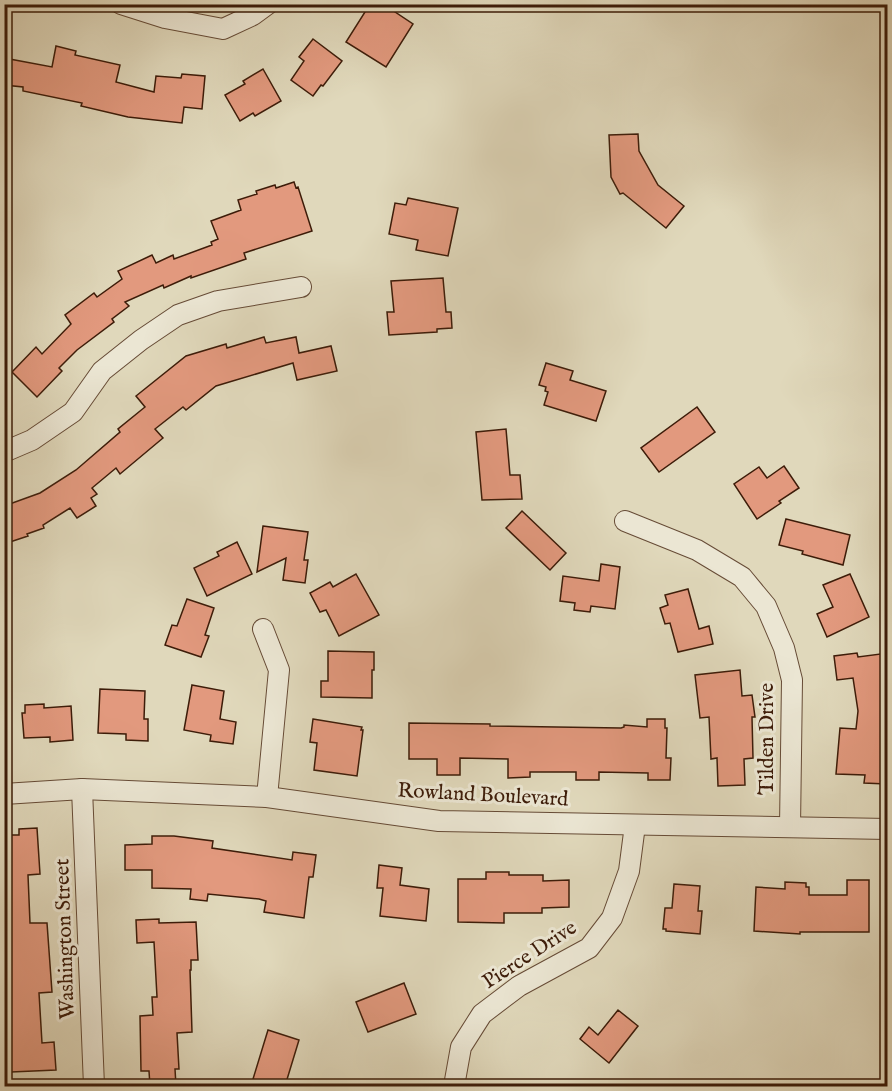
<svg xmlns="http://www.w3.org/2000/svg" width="892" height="1091" font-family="'IM FELL English',serif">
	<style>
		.building { fill: #e2997e; stroke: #3d1c09; stroke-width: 1.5 }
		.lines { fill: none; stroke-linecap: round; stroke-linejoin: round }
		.minor-casing { stroke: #664b36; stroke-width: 22 }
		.minor { stroke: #ebe6d3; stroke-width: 20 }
		.labels { text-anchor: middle; stroke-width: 6; stroke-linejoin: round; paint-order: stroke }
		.street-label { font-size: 21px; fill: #3d1c09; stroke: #ebe6d3 }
	</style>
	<rect width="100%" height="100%" fill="#e0d8bb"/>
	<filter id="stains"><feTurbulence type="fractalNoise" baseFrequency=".00333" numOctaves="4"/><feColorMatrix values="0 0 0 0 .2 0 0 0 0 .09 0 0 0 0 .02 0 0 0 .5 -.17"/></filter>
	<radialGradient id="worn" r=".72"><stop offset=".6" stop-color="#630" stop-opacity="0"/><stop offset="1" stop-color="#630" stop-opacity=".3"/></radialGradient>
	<g class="building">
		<polygon points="370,4 383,4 413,24 386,67 346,42"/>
		<polygon points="313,39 342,61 323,86 321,85 313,96 291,80 304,61 299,57"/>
		<polygon points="56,46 76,51 75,55 120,65 116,82 154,92 156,76 181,78 182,74 205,76 202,109 184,107 182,123 128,117 81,106 82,103 23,91 23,87 4,85 4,58 52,67"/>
		<polygon points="263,69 281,101 255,116 253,113 240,121 225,95 245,84 243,81"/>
		<polygon points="638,134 639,151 658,185 684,206 666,228 623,193 620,194 611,177 609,135"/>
		<polygon points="294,182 296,188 298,187 312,231 244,253 246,259 191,278 191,276 164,288 163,285 125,302 129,306 112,319 114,322 77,350 59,368 62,371 37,397 12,372 36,347 42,354 71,324 65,315 94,293 97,297 122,279 118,271 152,255 156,263 173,255 174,259 212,245 211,242 218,239 211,221 241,210 238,200 257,194 256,191 275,185 276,188"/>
		<polygon points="408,198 458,208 448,256 416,250 418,240 389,234 395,203 406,205"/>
		<polygon points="443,278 446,312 451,312 452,328 437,329 437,332 389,335 387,312 394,312 391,281"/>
		<polygon points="264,337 266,343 296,337 299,353 331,346 337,371 297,380 293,363 216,386 186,410 183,407 155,429 163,438 120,474 116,468 92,488 97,494 91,498 96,506 77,518 70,508 43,525 44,528 27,534 28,536 4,544 4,506 40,493 76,470 120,432 118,429 145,407 136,396 186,356 226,344 227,348"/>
		<polygon points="546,363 573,371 570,380 606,391 596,421 544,405 548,392 545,391 546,387 539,385"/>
		<polygon points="697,407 715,432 659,472 641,448"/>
		<polygon points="506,429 510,475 520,475 522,499 482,500 476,432"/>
		<polygon points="784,466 799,488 779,501 781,503 757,519 734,484 759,467 767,478"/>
		<polygon points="522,511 566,553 550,570 506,528"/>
		<polygon points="786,519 850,535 843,565 802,554 803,551 779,545"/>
		<polygon points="263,526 308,532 304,560 308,560 305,583 283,580 286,558 257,572"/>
		<polygon points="237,542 252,574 207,596 194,568 219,556 217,552"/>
		<polygon points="601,564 620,567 615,609 591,606 590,612 574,610 575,603 560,601 563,576 599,581"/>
		<polygon points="356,574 379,615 339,636 326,610 320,612 310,593 330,582 333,587"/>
		<polygon points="850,574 869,617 827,637 817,614 833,607 823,585"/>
		<polygon points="688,589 699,629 709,626 713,644 678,652 670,623 665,624 660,608 668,605 665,595"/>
		<polygon points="187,599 214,608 205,635 209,636 201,657 165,645 172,625 177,626"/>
		<polygon points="328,651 374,652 374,670 372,670 372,698 321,697 321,681 328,681"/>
		<polygon points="857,653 858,657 888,653 888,701 885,702 884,733 885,733 884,750 888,750 886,784 864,783 865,775 836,774 840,728 856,729 858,711 853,678 837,680 834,656"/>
		<polygon points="740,670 742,696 752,695 755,717 752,717 753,758 744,759 745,785 718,786 717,758 711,759 709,717 700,718 695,675"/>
		<polygon points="192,685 224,691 220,719 236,722 233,744 210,741 211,735 184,730"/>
		<polygon points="100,689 145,691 144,719 148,719 148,741 126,740 126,734 98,733"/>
		<polygon points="44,704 44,708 71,706 73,740 50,742 50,737 24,738 22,713 25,713 25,705"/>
		<polygon points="313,719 362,727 361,730 363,730 357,776 314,770 317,743 310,742"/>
		<polygon points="647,719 665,719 665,728 667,728 666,758 671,758 670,780 648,780 648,773 599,772 599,780 576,780 576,772 530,772 530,777 508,778 508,759 460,758 460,775 437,775 437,759 409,759 409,723 490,724 490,726 621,728 624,727 624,725 647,727"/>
		<polygon points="37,828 40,874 28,875 30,923 47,923 52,992 39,993 42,1043 54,1042 56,1070 11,1072 10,1070 4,1070 4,1044 8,1044 4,964 4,835 19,835 19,829"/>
		<polygon points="152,836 174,836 213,841 212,848 292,860 293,852 316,855 313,877 309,877 304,918 264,912 266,901 259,899 208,894 207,901 190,899 191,889 152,888 152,870 125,870 125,845 152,844"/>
		<polygon points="379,865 402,868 400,885 429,889 426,921 380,916 383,888 377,888"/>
		<polygon points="486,872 509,872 509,875 543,875 543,881 569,880 569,907 542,908 542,913 504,913 504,923 458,922 458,879 486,879"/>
		<polygon points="847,880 869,880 869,932 800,932 800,934 754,931 756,887 785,889 785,882 806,883 806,887 809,887 809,895 847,895"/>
		<polygon points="674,884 700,886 698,911 702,911 700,934 666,931 666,929 663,929 665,908 672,908"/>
		<polygon points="159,919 159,923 196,922 198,960 191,960 191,970 190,970 192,1032 177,1033 179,1069 175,1069 176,1086 150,1086 149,1071 141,1071 140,1016 153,1015 152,997 157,997 154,942 137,943 136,920"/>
		<polygon points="404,983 416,1014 368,1032 356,1002"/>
		<polygon points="618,1010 638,1026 609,1063 580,1039 589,1027 598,1035"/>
		<polygon points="268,1030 299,1040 285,1086 275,1086 253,1079"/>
	</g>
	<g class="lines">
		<defs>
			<g id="minor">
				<polyline points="121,4 165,18 223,29 253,15 268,4"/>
				<polyline points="4,452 32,440 73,412 102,371 141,340 178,315 218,301 301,287"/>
				<polyline points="625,521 697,550 742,577 766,606 784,648 792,680 790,827"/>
				<polyline points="263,629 279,670 267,797"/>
				<polyline points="82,789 94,1086"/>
				<polyline points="4,794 82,789 267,797 439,821 888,829"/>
				<polyline points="454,1086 461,1047 482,1014 519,986 589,948 612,918 629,871 635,825"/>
			</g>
		</defs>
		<use href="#minor" class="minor-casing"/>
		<use href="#minor" class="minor"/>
	</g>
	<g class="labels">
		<g class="street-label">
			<text transform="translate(766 739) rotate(-90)" y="7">Tilden Drive</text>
			<text transform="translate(483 794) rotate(3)" y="7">Rowland Boulevard</text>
			<text transform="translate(64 939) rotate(-92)" y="7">Washington Street</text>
			<text transform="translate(529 954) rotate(-33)" y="7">Pierce Drive</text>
		</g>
	</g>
	<rect width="892" height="1091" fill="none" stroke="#e0d8bb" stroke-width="24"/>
	<rect x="6" y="6" width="880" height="1079" fill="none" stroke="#3d1c09" stroke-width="3"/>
	<rect x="12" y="12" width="868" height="1067" fill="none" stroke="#3d1c09" stroke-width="1.5"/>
	<rect width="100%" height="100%" filter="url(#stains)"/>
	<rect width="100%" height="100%" fill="url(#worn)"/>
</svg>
